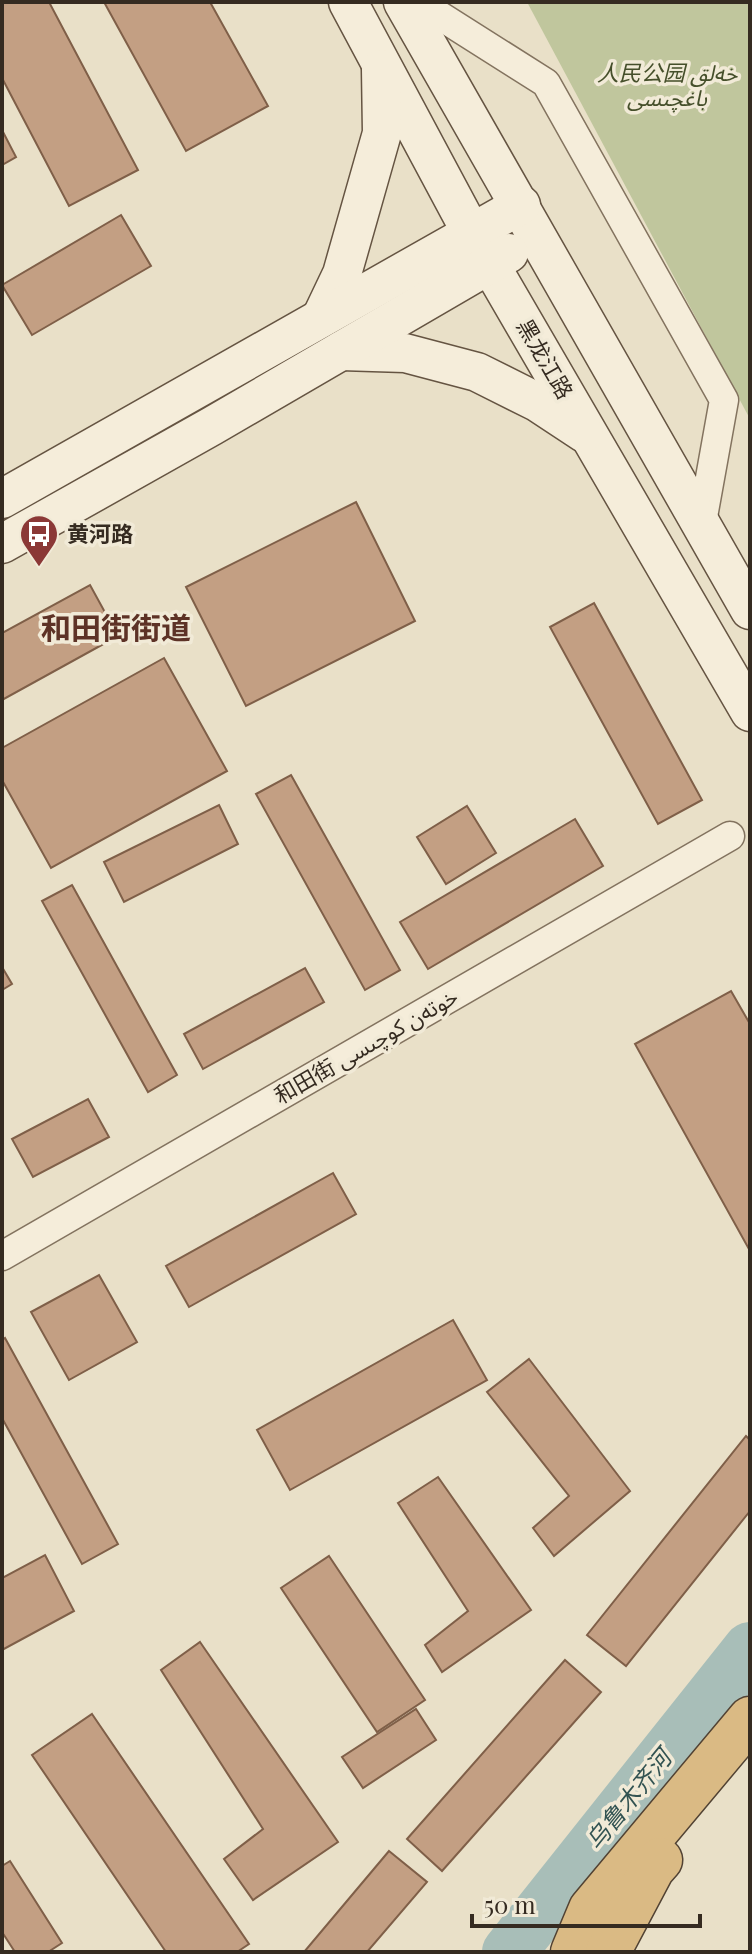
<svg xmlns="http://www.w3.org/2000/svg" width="752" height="1954" font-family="'Playfair Display','Noto Sans Arabic','Noto Sans SC',serif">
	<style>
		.green { fill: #c0c69d }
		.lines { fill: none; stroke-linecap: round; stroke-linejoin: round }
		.river { stroke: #a8beb8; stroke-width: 54 }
		.building { fill: #c39f83; stroke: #7f5f48; stroke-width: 2 }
		.minor-casing { stroke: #83735f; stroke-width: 31 }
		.secondary-casing { stroke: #655442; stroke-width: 41 }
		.trunk-casing { stroke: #514233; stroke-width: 47 }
		.minor { stroke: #f5edda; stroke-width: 28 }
		.secondary { stroke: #f5edda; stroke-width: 38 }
		.trunk { stroke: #daba84; stroke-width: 44 }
		.labels { text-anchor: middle; stroke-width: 7; stroke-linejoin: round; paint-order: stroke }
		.park-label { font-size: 22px; font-style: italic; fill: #454f2a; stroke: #f1ead7 }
		.street-label { font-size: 22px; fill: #352b21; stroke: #f1ead7 }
		.poi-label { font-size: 22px; font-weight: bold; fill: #352b21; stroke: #f1ead7; text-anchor: start }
		.water-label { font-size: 24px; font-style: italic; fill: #325352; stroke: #f1ead7 }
		.district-label { font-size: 30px; font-weight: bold; fill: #5d3226; stroke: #f1ead7 }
	</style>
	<rect width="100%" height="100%" fill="#e9e0c8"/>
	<polygon class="green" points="527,2 750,2 750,419"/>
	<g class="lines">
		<polyline class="river" points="509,1952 750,1649"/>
	</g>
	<g class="building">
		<polygon points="2,2 49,2 138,170 69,206 2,78"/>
		<polygon points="104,2 210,2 268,106 186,151"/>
		<polygon points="2,130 16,157 2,165"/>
		<polygon points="121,215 151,266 32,335 2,285"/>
		<polygon points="356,502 415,621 246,706 186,587"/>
		<polygon points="90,585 118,636 2,700 2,633"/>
		<polygon points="594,603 702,800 658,824 550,627"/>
		<polygon points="164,658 227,771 51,868 2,780 2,748"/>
		<polygon points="291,775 400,970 365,990 256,794"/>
		<polygon points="219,805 238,844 124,902 104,862"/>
		<polygon points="467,806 496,853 446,884 417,837"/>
		<polygon points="575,819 603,866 428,969 400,922"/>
		<polygon points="72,885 177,1075 148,1092 42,901"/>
		<polygon points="2,967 12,984 2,990"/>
		<polygon points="305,968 324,1002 203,1069 184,1034"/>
		<polygon points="731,991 750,1024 750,1251 635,1044"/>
		<polygon points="88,1099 109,1137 33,1177 12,1139"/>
		<polygon points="333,1173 356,1214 189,1307 166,1266"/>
		<polygon points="99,1275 137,1342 69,1380 31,1312"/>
		<polygon points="453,1320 487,1380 290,1490 257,1430"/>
		<polygon points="5,1338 118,1544 82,1564 2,1418 2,1340"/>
		<polygon points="529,1359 630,1491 554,1556 533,1528 569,1496 487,1392"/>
		<polygon points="746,1436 750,1440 750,1511 626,1666 587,1635"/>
		<polygon points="438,1477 531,1610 442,1672 425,1645 468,1611 398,1503"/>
		<polygon points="45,1555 74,1611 2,1650 2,1578"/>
		<polygon points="329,1556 425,1700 377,1732 281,1588"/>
		<polygon points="200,1642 338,1842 253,1900 224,1859 263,1829 161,1670"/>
		<polygon points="565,1660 601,1692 442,1871 407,1839"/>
		<polygon points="416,1709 436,1740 363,1788 342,1757"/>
		<polygon points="92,1714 249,1944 237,1952 166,1952 32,1755"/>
		<polygon points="389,1851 427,1882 367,1952 304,1952"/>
		<polygon points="10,1861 62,1943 48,1952 15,1952 2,1932 2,1866"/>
	</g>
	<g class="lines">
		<defs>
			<g id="minor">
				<polyline points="418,2 546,83 724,400 701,528"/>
				<polyline points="2,1256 730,836"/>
			</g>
			<g id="secondary">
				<polyline points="348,2 471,232 750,712"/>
				<polyline points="403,2 750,610"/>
				<polyline points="322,316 342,274 382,133 381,69"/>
				<polyline points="341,351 405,353 477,372 537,402 584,433"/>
				<polyline points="2,499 521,205"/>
				<polyline points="2,544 212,426 509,253"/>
			</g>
			<g id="trunk">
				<polyline points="573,1952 591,1909 750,1719"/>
				<polyline points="608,1952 652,1869 660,1860"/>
			</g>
		</defs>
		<use href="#minor" class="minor-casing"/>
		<use href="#secondary" class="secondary-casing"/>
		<use href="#trunk" class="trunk-casing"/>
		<use href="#minor" class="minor"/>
		<use href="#secondary" class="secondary"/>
		<use href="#trunk" class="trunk"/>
	</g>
	<defs>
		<symbol id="bus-pin" viewBox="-11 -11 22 30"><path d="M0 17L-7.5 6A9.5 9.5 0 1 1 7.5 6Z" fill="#8b3836" stroke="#f1ead7"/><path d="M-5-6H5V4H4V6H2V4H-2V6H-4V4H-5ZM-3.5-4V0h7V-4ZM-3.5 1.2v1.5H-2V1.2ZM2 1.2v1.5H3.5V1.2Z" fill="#fff"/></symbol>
	</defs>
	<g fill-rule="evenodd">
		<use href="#bus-pin" x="17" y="512" width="44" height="60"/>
	</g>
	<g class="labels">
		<g class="park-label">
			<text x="667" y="81">人民公园 خەلق<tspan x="667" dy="25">باغچىسى</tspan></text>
		</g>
		<g class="street-label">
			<text transform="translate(545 359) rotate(60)" y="8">黑龙江路</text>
			<text transform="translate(366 1046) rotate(-30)" y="8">和田街 خوتەن كوچىسى</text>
		</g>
		<g class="poi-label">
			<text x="67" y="542">黄河路</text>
		</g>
		<g class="water-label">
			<text transform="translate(629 1800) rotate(-51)" y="8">乌鲁木齐河</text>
		</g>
		<g class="district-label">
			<text x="116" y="639">和田街街道</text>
		</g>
	</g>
	<rect width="752" height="1954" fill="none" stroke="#352b21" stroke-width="8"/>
	<path d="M472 1914v12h228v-12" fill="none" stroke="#352b21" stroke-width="4"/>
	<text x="484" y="1914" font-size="24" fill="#352b21" stroke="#f1ead7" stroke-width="6" paint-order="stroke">50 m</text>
</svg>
